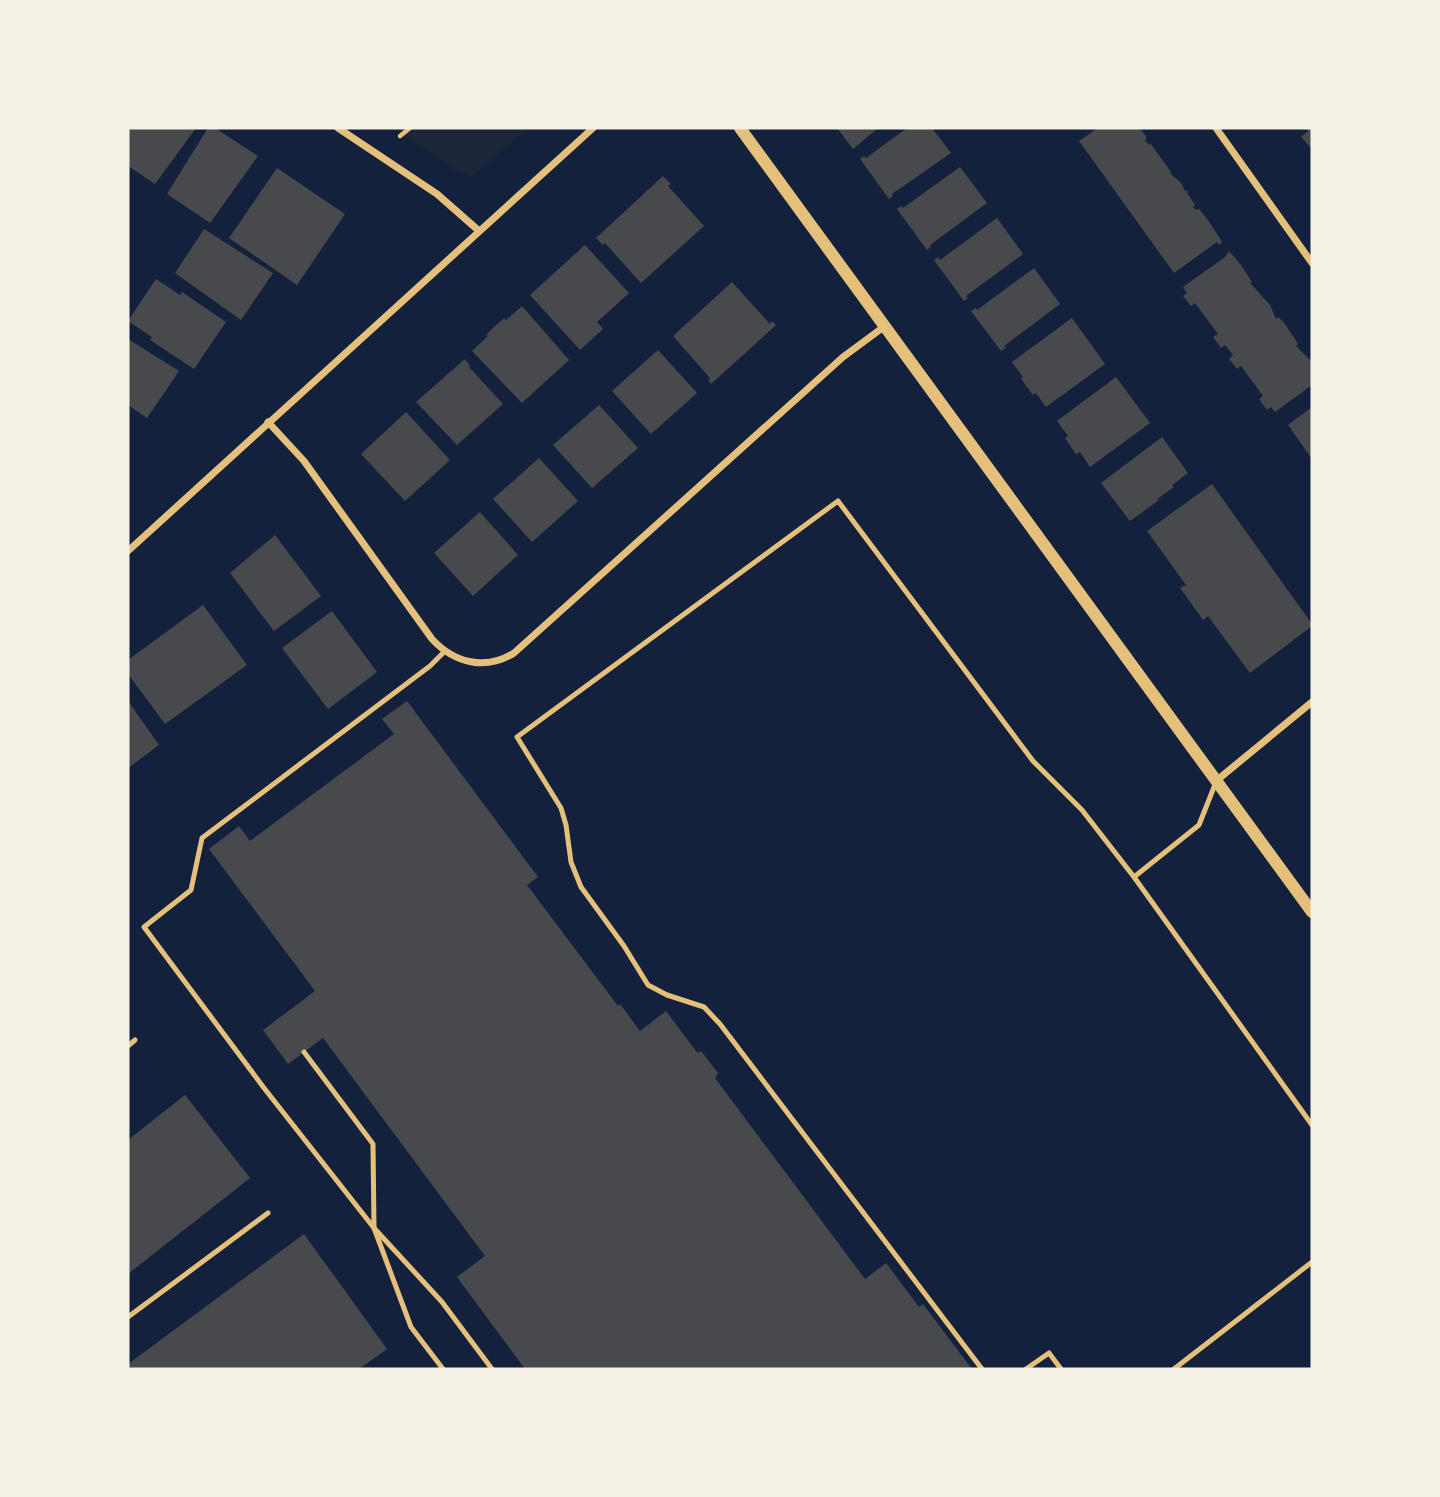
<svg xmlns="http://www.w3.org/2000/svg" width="1440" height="1497" font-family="'IBM Plex Serif',serif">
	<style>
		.green { fill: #1d2539 }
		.building { fill: #48494c }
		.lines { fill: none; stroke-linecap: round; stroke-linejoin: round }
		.path { stroke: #e5c07b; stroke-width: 4.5 }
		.service { stroke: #e5c07b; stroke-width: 5 }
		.minor { stroke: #e5c07b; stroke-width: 7 }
		.tertiary { stroke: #e5c07b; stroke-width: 12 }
	</style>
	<rect width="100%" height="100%" fill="#14213d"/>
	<polygon class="green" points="394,128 528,128 472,177 458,172"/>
	<g class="building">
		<polygon points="128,128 196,128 155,184 128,166"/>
		<polygon points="208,128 215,128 258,156 210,223 167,194"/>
		<polygon points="837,128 878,128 853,149"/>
		<polygon points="907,128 932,128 951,153 892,194 893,196 889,199 860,159 864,156 866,158"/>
		<polygon points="1098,128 1140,128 1147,138 1145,140 1149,145 1150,143 1171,172 1170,173 1182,184 1184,190 1189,192 1187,193 1195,205 1193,207 1196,210 1199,209 1208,220 1222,242 1219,245 1217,242 1174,273 1079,141"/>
		<polygon points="1305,128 1312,128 1312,149 1301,137 1308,131"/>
		<polygon points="960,167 987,203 930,245 931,246 927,250 897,209 901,206 903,208"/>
		<polygon points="277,168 345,214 297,285 229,238"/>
		<polygon points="663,176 671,184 668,186 704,226 641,283 605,243 603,245 596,238"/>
		<polygon points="997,218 1023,254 966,296 968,298 964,301 934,260 938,257 940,260"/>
		<polygon points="204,229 273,273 241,320 175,273"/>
		<polygon points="585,245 629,293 597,322 603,329 580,350 530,295"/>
		<polygon points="1229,251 1241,265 1252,282 1250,283 1270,305 1276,319 1278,317 1285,324 1298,344 1296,346 1312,362 1312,385 1275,412 1271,407 1267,410 1259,399 1263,396 1241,366 1237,369 1229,359 1233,355 1225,345 1221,348 1213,337 1218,334 1195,303 1191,306 1183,296 1187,293 1183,287 1225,257"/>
		<polygon points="1034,268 1060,304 1004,346 1006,348 1001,351 971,311 975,308 977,310"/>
		<polygon points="156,279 180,295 182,292 226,322 194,369 150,340 152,337 128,321"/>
		<polygon points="732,282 770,324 772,321 776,325 711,384 708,380 710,378 673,336"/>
		<polygon points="522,306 569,360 522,403 472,351 488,336 486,335 495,326 504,318 506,320"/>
		<polygon points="1072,318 1105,364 1046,407 1036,393 1033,395 1027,387 1021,378 1023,377 1012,362"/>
		<polygon points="128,339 179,371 147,418 128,405"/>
		<polygon points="658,350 697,393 651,434 612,391"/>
		<polygon points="465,359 470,366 469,367 503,404 457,445 416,402"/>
		<polygon points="1116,377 1150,423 1090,467 1080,452 1076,454 1071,447 1065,438 1068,436 1057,421"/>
		<polygon points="599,405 638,448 592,488 553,445"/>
		<polygon points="1312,407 1312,459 1288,425"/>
		<polygon points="406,412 450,460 405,501 361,454"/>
		<polygon points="1162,437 1188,473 1172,485 1174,487 1157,499 1159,500 1130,521 1101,483"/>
		<polygon points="539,458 578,501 532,542 493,499"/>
		<polygon points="1212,484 1312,624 1312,626 1250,673 1208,616 1203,620 1180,588 1186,585 1147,531"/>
		<polygon points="480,512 518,555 473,596 434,553"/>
		<polygon points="275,535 321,596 274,631 230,573"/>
		<polygon points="203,605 247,665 165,724 128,674 128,660"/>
		<polygon points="332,611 377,672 328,709 282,648"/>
		<polygon points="128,701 159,745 128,768"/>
		<polygon points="407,701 538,877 527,885 618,1006 620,1004 640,1031 666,1011 696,1051 698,1053 701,1051 718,1073 715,1078 865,1279 886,1263 919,1307 923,1304 972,1369 525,1369 457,1277 485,1256 323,1038 288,1064 263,1030 315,991 209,849 239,826 250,841 394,734 382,719"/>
		<polygon points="185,1095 250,1178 128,1274 128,1140"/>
		<polygon points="304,1234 387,1349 359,1369 128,1369 128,1364"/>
	</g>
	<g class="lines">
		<polyline class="path" points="400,136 410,128"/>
		<g class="service">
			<polyline points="445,651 430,666 202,838 191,890 144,927 264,1088 374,1228 442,1302 492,1369"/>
			<polyline points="1134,877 1199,825 1216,782"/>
			<polyline points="128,1046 135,1040"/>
			<polyline points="304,1052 373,1144 374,1228 411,1327 443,1369"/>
			<polyline points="128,1317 268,1213"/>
			<polyline points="982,1369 720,1024 704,1007 667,995 648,985 624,946 581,887 571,862 566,825 561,808 517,737 838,501 1033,761 1082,810 1134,877 1312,1125"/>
			<polyline points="1026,1369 1049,1353 1061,1369"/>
			<polyline points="1174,1369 1312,1262"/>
		</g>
		<g class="minor">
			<polyline points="338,128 437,194 478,230"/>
			<polyline points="1216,128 1312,263"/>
			<path d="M268,422L304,461L432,639C454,663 486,671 514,653L843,357L885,326"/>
			<polyline points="128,551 593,128"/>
			<polyline points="1216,781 1312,702"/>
		</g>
		<polyline class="tertiary" points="740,128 1312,912"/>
	</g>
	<rect width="1440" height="1497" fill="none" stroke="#f6f1e7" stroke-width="259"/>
</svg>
